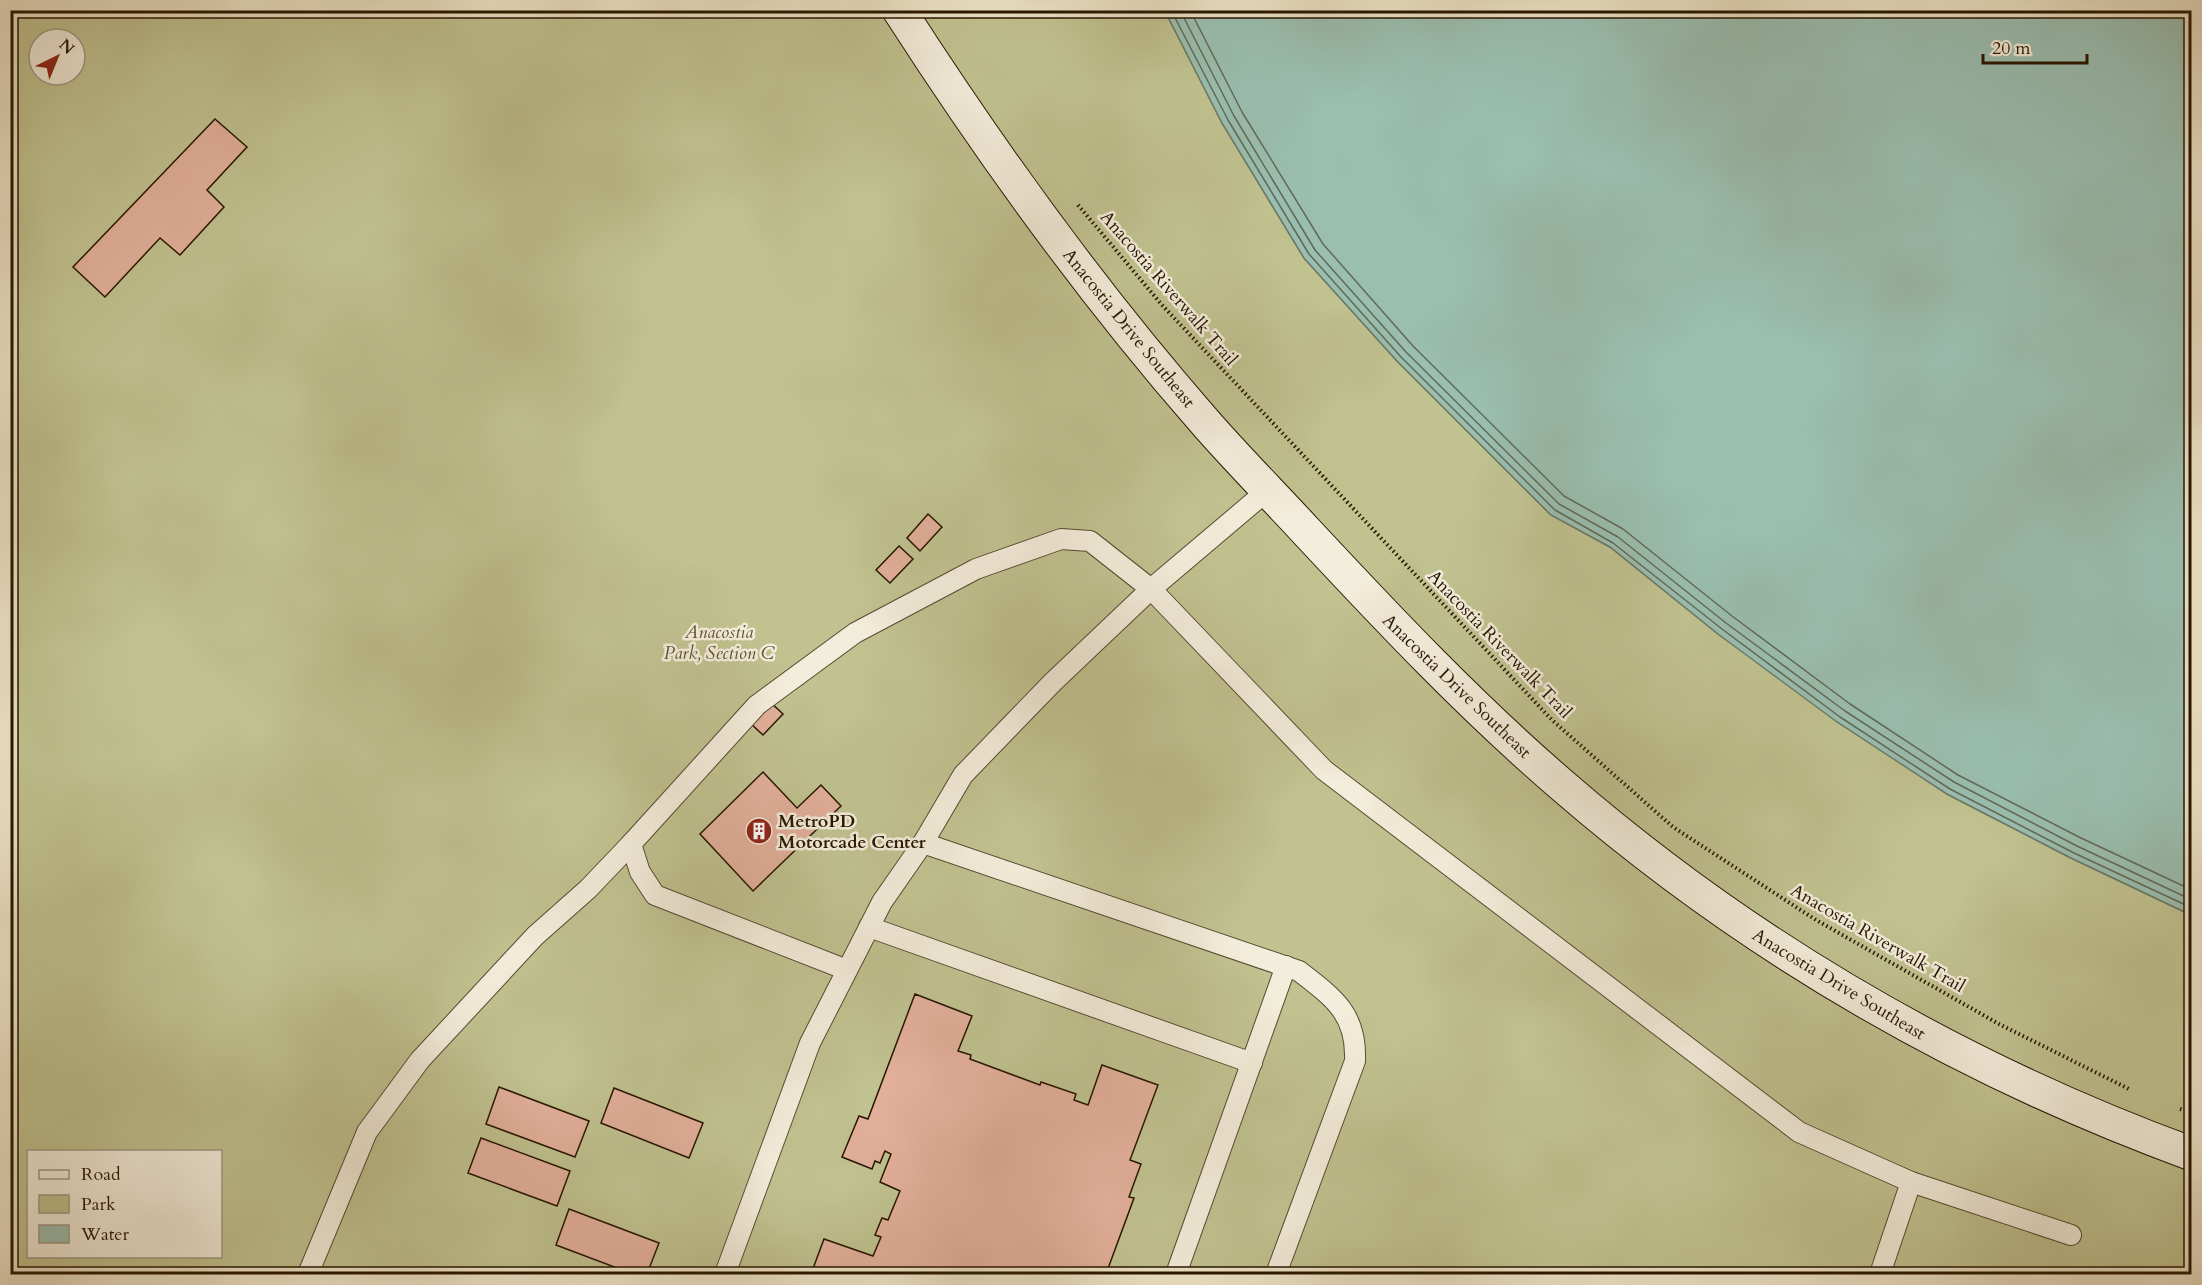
<svg xmlns="http://www.w3.org/2000/svg" width="2202" height="1285" font-family="Cardo,serif">
	<style>
		.green { fill: #c0c290; stroke: #746c48; stroke-width: 1.5; fill-rule: evenodd }
		.water { fill: #9abfb1; stroke: #6c7b6a; stroke-width: 1.5 }
		.lines { fill: none; stroke-linecap: round; stroke-linejoin: round }
		.shore { stroke: #606a58; stroke-width: 1.5 }
		.building { fill: #e2af9b; stroke: #271500; stroke-width: 1.5 }
		.lane-casing { stroke: #584932; stroke-width: 22 }
		.secondary-casing { stroke: #271500; stroke-width: 35 }
		.path { stroke: #271500; stroke-width: 4; stroke-dasharray: 1.5 3; stroke-linecap: butt }
		.lane { stroke: #f3eddb; stroke-width: 20 }
		.secondary { stroke: #f3eddb; stroke-width: 33 }
		.labels { text-anchor: middle; stroke-width: 5; stroke-linejoin: round; paint-order: stroke }
		.street-label { font-size: 18px; fill: #271500; stroke: #f3eddb }
		.park-label { font-size: 18px; font-style: italic; fill: #5d5232; stroke: #f3eddb }
		.poi-label { font-size: 18px; font-weight: bold; fill: #271500; stroke: #f3eddb; text-anchor: start }
	</style>
	<rect width="100%" height="100%" fill="#ede4c8"/>
	<filter id="stains"><feTurbulence type="fractalNoise" baseFrequency=".00333" numOctaves="4"/><feColorMatrix values="0 0 0 0 .2 0 0 0 0 .09 0 0 0 0 .02 0 0 0 .5 -.17"/></filter>
	<radialGradient id="worn" r=".72"><stop offset=".6" stop-color="#630" stop-opacity="0"/><stop offset="1" stop-color="#630" stop-opacity=".3"/></radialGradient>
	<path class="green" d="M10,11H1165L1222,123L1304,258L1397,361L1551,515L1610,547L1718,634L1947,794L2071,858L2191,915V1274H11ZM39,39H75V75H39ZM28,1152H220V1256H28Z"/>
	<polygon class="water" points="1165,11 2191,11 2191,915 2071,858 1947,794 1837,722 1718,634 1610,547 1551,515 1397,361 1304,258 1222,123"/>
	<g class="lines">
		<g class="shore">
			<polyline points="1171,10 1228,120 1309,254 1401,357 1555,510 1613,543 1722,629 1840,717 1950,789 2074,853 2192,908"/>
			<polyline points="1180,10 1234,116 1315,250 1406,352 1559,504 1618,537 1726,623 1845,711 1954,782 2077,846 2192,900"/>
			<polyline points="1190,10 1242,112 1323,244 1413,346 1564,496 1623,529 1732,616 1850,704 1958,775 2081,838 2192,890"/>
		</g>
	</g>
	<g class="building">
		<polygon points="215,119 247,147 207,190 224,207 180,255 160,238 105,297 73,267"/>
		<polygon points="928,514 942,527 920,551 907,538"/>
		<polygon points="899,546 913,559 890,583 876,570"/>
		<polygon points="769,701 783,714 763,735 749,722"/>
		<polygon points="763,772 797,808 821,785 841,806 753,891 700,834"/>
		<polygon points="915,994 972,1016 958,1051 971,1055 970,1059 1040,1085 1041,1082 1076,1094 1074,1100 1088,1105 1102,1065 1158,1085 1130,1160 1141,1164 1129,1197 1134,1198 1106,1274 811,1274 824,1239 873,1256 881,1237 875,1235 882,1218 888,1220 900,1191 880,1182 891,1154 885,1151 880,1163 875,1161 872,1169 842,1157 859,1116 868,1119"/>
		<polygon points="499,1087 589,1121 575,1157 486,1124"/>
		<polygon points="614,1088 703,1123 689,1158 601,1123"/>
		<polygon points="481,1138 570,1171 557,1206 468,1173"/>
		<polygon points="569,1209 659,1243 647,1274 633,1274 556,1245"/>
	</g>
	<g class="lines">
		<defs>
			<g id="lane">
				<path d="M923,843L1299,971C1334,998 1357,1014 1355,1061L1276,1274"/>
				<polyline points="631,844 640,872 655,895 847,970"/>
				<polyline points="869,927 1252,1063"/>
				<polyline points="308,1274 367,1132 420,1060 535,936 588,889 631,844 757,705 855,633 976,569 1061,539 1090,541 1151,589 1324,770 1799,1132 1911,1182 2071,1235"/>
				<polyline points="725,1274 810,1043 882,902 923,843 963,775 1053,682 1151,589 1268,490"/>
				<polyline points="1176,1274 1286,966"/>
				<polyline points="1880,1274 1911,1182"/>
			</g>
			<path id="secondary" d="M899,10C991,153 1092,293 1204,421C1237,459 1272,494 1306,531C1388,619 1471,707 1563,786C1749,947 1960,1069 2192,1154"/>
		</defs>
		<use href="#lane" class="lane-casing"/>
		<use href="#secondary" class="secondary-casing"/>
		<g class="path">
			<polyline points="1078,205 1162,305 1552,720 1673,827 1816,920 1999,1024 2131,1090"/>
			<polyline points="2180,1109 2192,1113"/>
		</g>
		<use href="#lane" class="lane"/>
		<use href="#secondary" class="secondary"/>
	</g>
	<defs>
		<symbol id="building-disc" viewBox="-11 -11 22 22"><circle r="9.5" fill="#8f2418" stroke="#f3eddb"/><path d="M-4-6H4V6H1V3H-1V6H-4ZM-2.5-4.3h1.7v1.8h-1.7ZM.8-4.3h1.7v1.8H.8ZM-2.5-1h1.7V.8h-1.7ZM.8-1h1.7V.8H.8Z" fill="#fff"/></symbol>
	</defs>
	<g fill-rule="evenodd">
		<use href="#building-disc" x="744" y="816" width="30" height="30"/>
	</g>
	<g class="labels">
		<g class="street-label">
			<text transform="translate(1169 288) rotate(49)" y="6">Anacostia Riverwalk Trail</text>
			<text transform="translate(1129 328) rotate(51)" y="6">Anacostia Drive Southeast</text>
			<text transform="translate(1500 644) rotate(46)" y="6">Anacostia Riverwalk Trail</text>
			<text transform="translate(1457 686) rotate(44)" y="6">Anacostia Drive Southeast</text>
			<text transform="translate(1878 938) rotate(30)" y="6">Anacostia Riverwalk Trail</text>
			<text transform="translate(1839 984) rotate(31)" y="6">Anacostia Drive Southeast</text>
		</g>
		<g class="park-label">
			<text x="719" y="638">Anacostia<tspan x="719" dy="21">Park, Section C</tspan></text>
		</g>
		<g class="poi-label">
			<text x="778" y="827">MetroPD<tspan x="778" dy="21">Motorcade Center</tspan></text>
		</g>
	</g>
	<rect width="2202" height="1285" fill="none" stroke="#ede4c8" stroke-width="36"/>
	<rect x="12" y="12" width="2178" height="1261" fill="none" stroke="#271500" stroke-width="3"/>
	<rect x="18" y="18" width="2166" height="1249" fill="none" stroke="#271500" stroke-width="1.5"/>
	<rect x="27" y="1150" width="195" height="108" fill="#f3eddb" stroke="#a19783" stroke-width="1.5"/>
	<rect x="39" y="1170" width="30" height="9" fill="#f3eddb" stroke="#a19783" stroke-width="1.5"/>
	<text x="81" y="1180" font-size="18" fill="#271500">Road</text>
	<rect x="39" y="1195" width="30" height="18" fill="#c0c290" stroke="#a19783" stroke-width="1.5"/>
	<text x="81" y="1210" font-size="18" fill="#271500">Park</text>
	<rect x="39" y="1225" width="30" height="18" fill="#9abfb1" stroke="#a19783" stroke-width="1.5"/>
	<text x="81" y="1240" font-size="18" fill="#271500">Water</text>
	<g transform="translate(57 57) rotate(43)"><circle r="28" fill="#f3eddb" stroke="#a19783" stroke-width="1.5"/>
	<path d="M0-4.5L10 22L0 15L-10 22Z" fill="#8f2418"/>
	<text y="-9" font-size="16" font-weight="bold" text-anchor="middle" fill="#271500">N</text>
	</g>
	<path d="M1983 54v9h104v-9" fill="none" stroke="#271500" stroke-width="3"/>
	<text x="1992" y="54" font-size="18" fill="#271500" stroke="#f3eddb" stroke-width="4.5" paint-order="stroke">20 m</text>
	<rect width="100%" height="100%" filter="url(#stains)"/>
	<rect width="100%" height="100%" fill="url(#worn)"/>
</svg>
